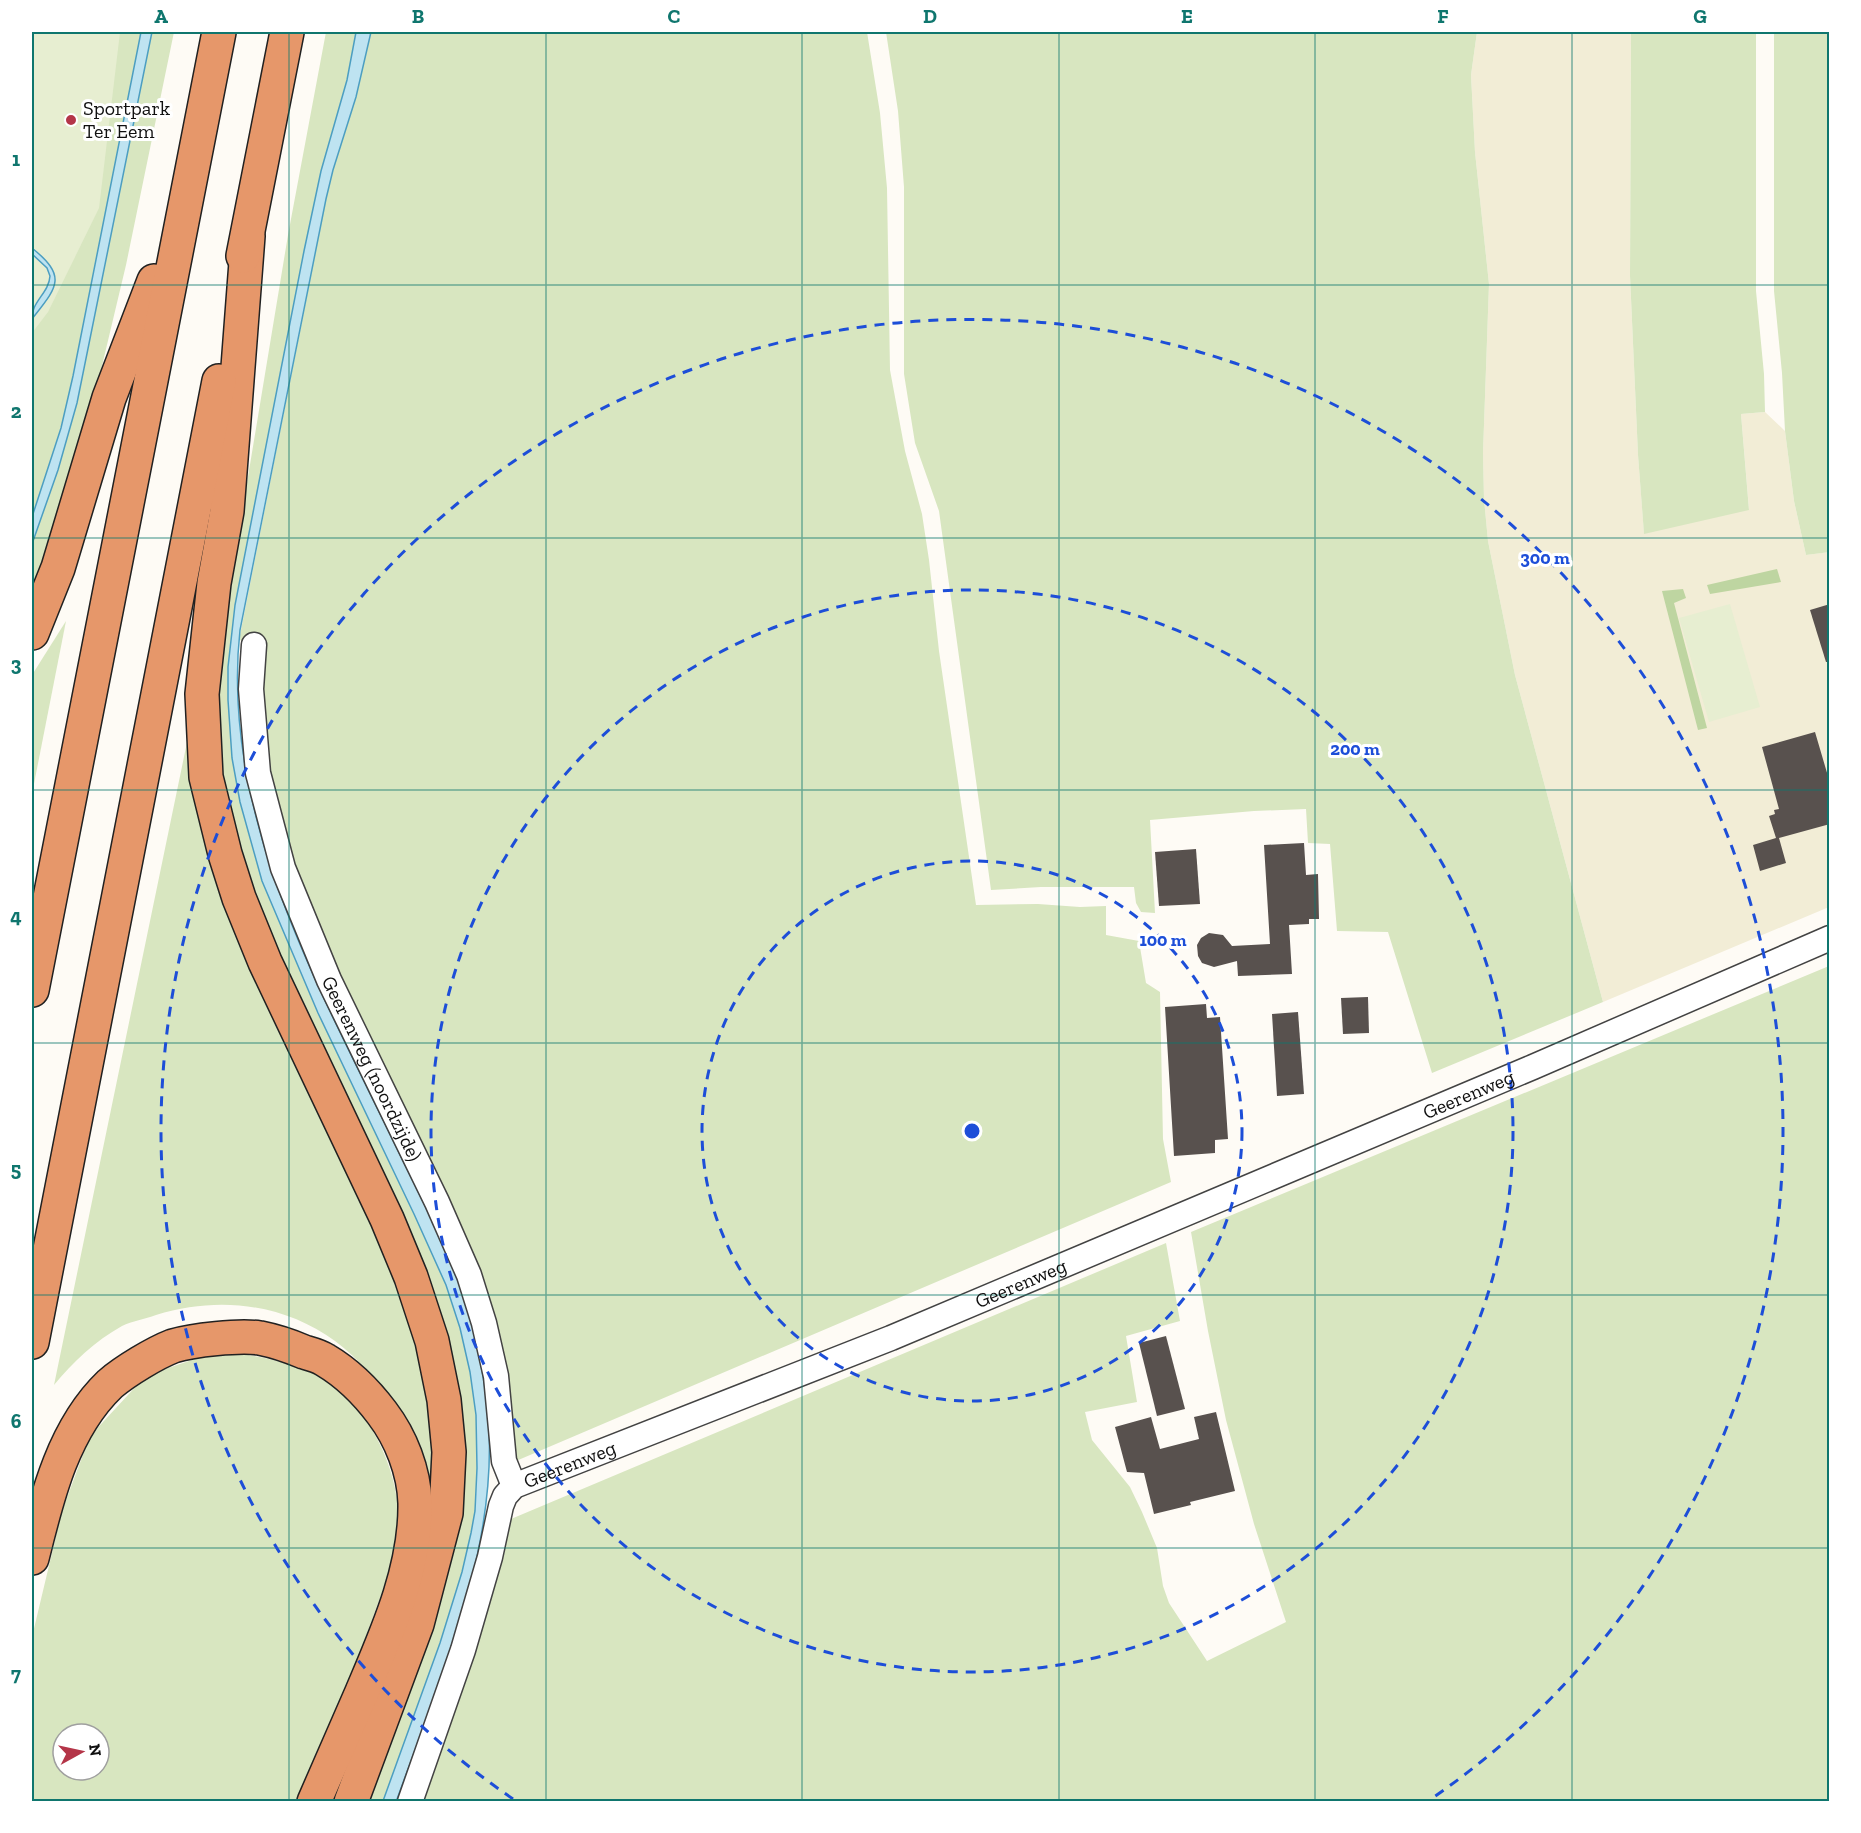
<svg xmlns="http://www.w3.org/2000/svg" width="1861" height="1833" font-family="'Zilla Slab',serif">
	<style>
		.farmland { fill: #f2edd6 }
		.green { fill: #d8e6c0; fill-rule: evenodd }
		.forest { fill: #bed5a1 }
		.pitch { fill: #e7eed1 }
		.water { fill: #bee3f1; stroke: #4c9ec1; stroke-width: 1.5 }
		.building { fill: #58514e }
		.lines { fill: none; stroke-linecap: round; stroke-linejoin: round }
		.minor-casing { stroke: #434343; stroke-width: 27 }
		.highway-casing { stroke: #212121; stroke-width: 36 }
		.minor { stroke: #fff; stroke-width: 24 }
		.highway { stroke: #e6976a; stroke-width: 33 }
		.grid { fill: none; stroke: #0f766e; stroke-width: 1.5; stroke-opacity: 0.55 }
		.ring { fill: none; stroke: #1d4ed8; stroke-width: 3; stroke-dasharray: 10 8 }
		.poi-dot { fill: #b43548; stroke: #fff; stroke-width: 2 }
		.labels { text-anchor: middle; stroke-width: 6; stroke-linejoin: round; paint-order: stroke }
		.poi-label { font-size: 20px; fill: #101010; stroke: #fff; text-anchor: start }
		.street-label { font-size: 20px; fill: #101010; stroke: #fff }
		.centre { fill: #1d4ed8; stroke: #fff; stroke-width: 3 }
		.ring-label { font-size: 18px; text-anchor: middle; font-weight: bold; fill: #1d4ed8; stroke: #fff; stroke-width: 6; stroke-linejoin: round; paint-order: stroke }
		.neatline { fill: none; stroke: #0f766e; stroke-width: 2 }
		.grid-label { font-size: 20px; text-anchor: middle; font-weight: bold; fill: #0f766e }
	</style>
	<rect width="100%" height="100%" fill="#fefbf5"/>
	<polygon class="farmland" points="1477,32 1631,32 1630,276 1638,455 1644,533 1749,509 1741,414 1765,412 1785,431 1794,501 1806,555 1829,552 1829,907 1603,1002 1515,675 1488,541 1484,499 1483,453 1489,284 1475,152 1471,75"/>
	<g class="green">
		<polygon points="96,32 141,32 73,376 61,427 32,517 32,319"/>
		<polygon points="152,32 174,32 126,265 91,412 32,600 32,544 58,470 77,403"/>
		<polygon points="326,32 356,32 347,80 321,171 304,251 235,605 228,667 228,700 232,758 240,802 262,881 318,1013 414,1214 446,1285 460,1328 470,1372 476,1415 477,1468 475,1511 471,1533 462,1572 440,1643 383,1802 366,1801 460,1465 296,1001 242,864 225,792 220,757 218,712 219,677 224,626 239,531 288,235"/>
		<polygon points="371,32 867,32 880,113 887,188 890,370 905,451 922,514 929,560 939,651 976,905 1038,904 1080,907 1106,906 1106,935 1139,941 1146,983 1160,992 1163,1139 1171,1182 516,1461 512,1405 498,1348 325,949 268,790 257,643 239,640 326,199 333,170 356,97"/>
		<polygon points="886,32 1477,32 1471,75 1475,152 1489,284 1483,453 1484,499 1488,541 1515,675 1603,1002 1432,1073 1388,932 1337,931 1330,844 1308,843 1306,809 1254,811 1150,820 1155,913 1141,912 1136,903 1134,887 1041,887 991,890 939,511 915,443 904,374 904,187 898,111"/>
		<polygon points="1631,32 1756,32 1756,291 1764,374 1765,412 1741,414 1749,510 1644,534 1638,455 1630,276"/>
		<polygon points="1774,32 1829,32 1830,552 1806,555 1794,501 1785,431 1782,373 1774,291"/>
		<polygon points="66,621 32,794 32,675"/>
		<path d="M191,723L197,783L207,832L219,873L266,986L301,1056L411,1301L435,1386L437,1479L433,1520L423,1572L409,1617L343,1801H321C337,1761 353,1720 371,1679C391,1634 416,1585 422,1535C424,1523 422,1510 422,1498C421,1469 408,1438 395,1412C348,1322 253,1285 156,1315C145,1319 132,1321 122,1326C95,1341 73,1362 54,1385Z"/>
		<polygon points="1829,966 1829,1801 417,1802 462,1681 504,1555 511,1519 1166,1243 1180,1321 1126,1336 1137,1402 1085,1412 1092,1440 1130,1487 1142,1512 1157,1548 1163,1586 1169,1603 1207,1661 1286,1622 1254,1524 1226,1420 1208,1331 1191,1232"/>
		<path d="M236,1353C263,1357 303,1365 327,1380C372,1410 405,1481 397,1534C393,1563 383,1590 373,1617C351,1679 323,1740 297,1801L32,1802V1637L62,1511L90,1436L140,1382L165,1369L198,1358ZM63,1734H99V1770H63Z"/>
	</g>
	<g class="forest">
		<polygon points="1777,569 1781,582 1710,594 1707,585"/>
		<polygon points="1683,589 1686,598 1674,603 1707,728 1698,730 1662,591"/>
	</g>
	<g class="pitch">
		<polygon points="32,32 120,32 99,208 48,312 32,333"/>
		<polygon points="1730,604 1760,707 1709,722 1679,618"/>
	</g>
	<g class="water">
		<polygon points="141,32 152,32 77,403 58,470 32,544 32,517 61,428 73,376"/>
		<path d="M356,32H371L356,97L333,170L326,199L240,630C219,822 327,1001 406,1167C421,1197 436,1226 449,1257C472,1311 486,1373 489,1431C495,1557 438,1685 396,1802L383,1801L440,1643L462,1572L471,1533L475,1511L477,1468L476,1415L470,1372L460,1328L446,1285L414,1214L318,1013L262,881L240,802L232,758L228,700V667L235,605L304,251L321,171L347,80Z"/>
		<path d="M32,248C68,277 57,287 32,319C31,302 49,293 50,276L47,268L32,254Z"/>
	</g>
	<g class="building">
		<polygon points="1830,604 1830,662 1826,662 1810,610"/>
		<polygon points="1815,732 1830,783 1830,824 1779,838 1786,863 1760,871 1753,845 1776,838 1769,816 1775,814 1774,810 1779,809 1762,747"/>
		<polygon points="1304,843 1306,875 1318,874 1319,919 1309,919 1309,924 1289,925 1292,974 1238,976 1237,961 1214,967 1202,963 1198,956 1197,945 1201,938 1209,933 1223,935 1232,946 1270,944 1264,845"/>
		<polygon points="1196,849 1200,904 1159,906 1155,852"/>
		<polygon points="1368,997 1369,1033 1343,1034 1341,998"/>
		<polygon points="1206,1004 1207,1018 1220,1017 1228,1139 1215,1140 1215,1153 1174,1156 1165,1007"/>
		<polygon points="1298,1012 1304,1094 1277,1096 1272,1014"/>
		<polygon points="1166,1336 1185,1409 1157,1416 1139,1343"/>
		<polygon points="1216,1412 1235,1491 1190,1502 1191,1505 1154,1514 1144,1473 1127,1472 1115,1427 1151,1417 1160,1449 1199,1439 1194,1417"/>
	</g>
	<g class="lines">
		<defs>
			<g id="minor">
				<path id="s1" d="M254,645L251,689L258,773L283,868L329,980L437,1202L469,1275L484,1323L496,1376L504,1461L514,1486"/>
				<path id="s2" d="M410,1802L463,1650L490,1557L501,1506L505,1496L514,1486L891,1338L1533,1067L1830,938"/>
			</g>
			<g id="highway">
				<polyline points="248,236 227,511 214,583 202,694 206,777 225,854 239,898 265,962 387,1219 411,1277 432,1341 444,1400 449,1452 446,1513 417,1624 351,1802"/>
				<polyline points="243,256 287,32"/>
				<polyline points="32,633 58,568 109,398 154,281"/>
				<polyline points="32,990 219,32"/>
				<polyline points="32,1342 219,381"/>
				<path d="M32,1558C47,1497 63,1429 110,1384C125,1371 155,1353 173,1346C193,1340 239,1335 260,1338C275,1341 290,1346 304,1352C311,1354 319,1356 325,1360C347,1373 367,1393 382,1413C401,1438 414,1471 415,1503C416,1569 387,1633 362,1692C346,1728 330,1765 314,1802"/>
			</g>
		</defs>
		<use href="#minor" class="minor-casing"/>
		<use href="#highway" class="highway-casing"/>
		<use href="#minor" class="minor"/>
		<use href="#highway" class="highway"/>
	</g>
	<path class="grid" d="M289,32V1802M546,32V1802M802,32V1802M1059,32V1802M1315,32V1802M1572,32V1802M32,285H1830M32,538H1830M32,790H1830M32,1043H1830M32,1295H1830M32,1548H1830"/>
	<g class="ring">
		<circle cx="972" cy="1131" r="270"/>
		<circle cx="972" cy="1131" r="541"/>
		<path d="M513 1799A811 811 0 1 1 1431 1799"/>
	</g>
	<circle class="poi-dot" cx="71" cy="120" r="6"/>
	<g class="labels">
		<g class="poi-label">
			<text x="83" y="115">Sportpark<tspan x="83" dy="23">Ter Eem</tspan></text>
		</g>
		<g class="street-label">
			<text dy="7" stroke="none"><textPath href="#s1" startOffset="446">Geerenweg (noordzijde)</textPath></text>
			<text dy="7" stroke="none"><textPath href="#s2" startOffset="1366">Geerenweg</textPath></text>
			<text dy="7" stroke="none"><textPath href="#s2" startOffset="880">Geerenweg</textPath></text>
			<text dy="7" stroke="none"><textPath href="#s2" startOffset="394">Geerenweg</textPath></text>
		</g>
	</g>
	<circle cx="972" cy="1131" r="9" class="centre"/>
	<g class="ring-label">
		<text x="1545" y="564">300 m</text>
		<text x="1355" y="755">200 m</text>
		<text x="1163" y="946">100 m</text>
	</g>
	<rect width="1861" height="1833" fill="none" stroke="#ffffff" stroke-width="66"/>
	<g transform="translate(81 1752) rotate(82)"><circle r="28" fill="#ffffff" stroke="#9f9f9f" stroke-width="1.5"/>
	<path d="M0-4.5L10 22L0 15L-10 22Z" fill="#b43548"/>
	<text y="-9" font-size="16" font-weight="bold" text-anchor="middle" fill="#101010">N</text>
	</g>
	<rect x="33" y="33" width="1795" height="1767" class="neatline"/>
	<g class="grid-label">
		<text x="161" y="23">A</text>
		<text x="418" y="23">B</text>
		<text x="674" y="23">C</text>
		<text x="930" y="23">D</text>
		<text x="1187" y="23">E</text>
		<text x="1443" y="23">F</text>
		<text x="1700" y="23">G</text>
		<text x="16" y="166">1</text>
		<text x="16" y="418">2</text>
		<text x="16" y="671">3</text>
		<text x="16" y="923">4</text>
		<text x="16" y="1176">5</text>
		<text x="16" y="1428">6</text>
		<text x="16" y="1681">7</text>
	</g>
</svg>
